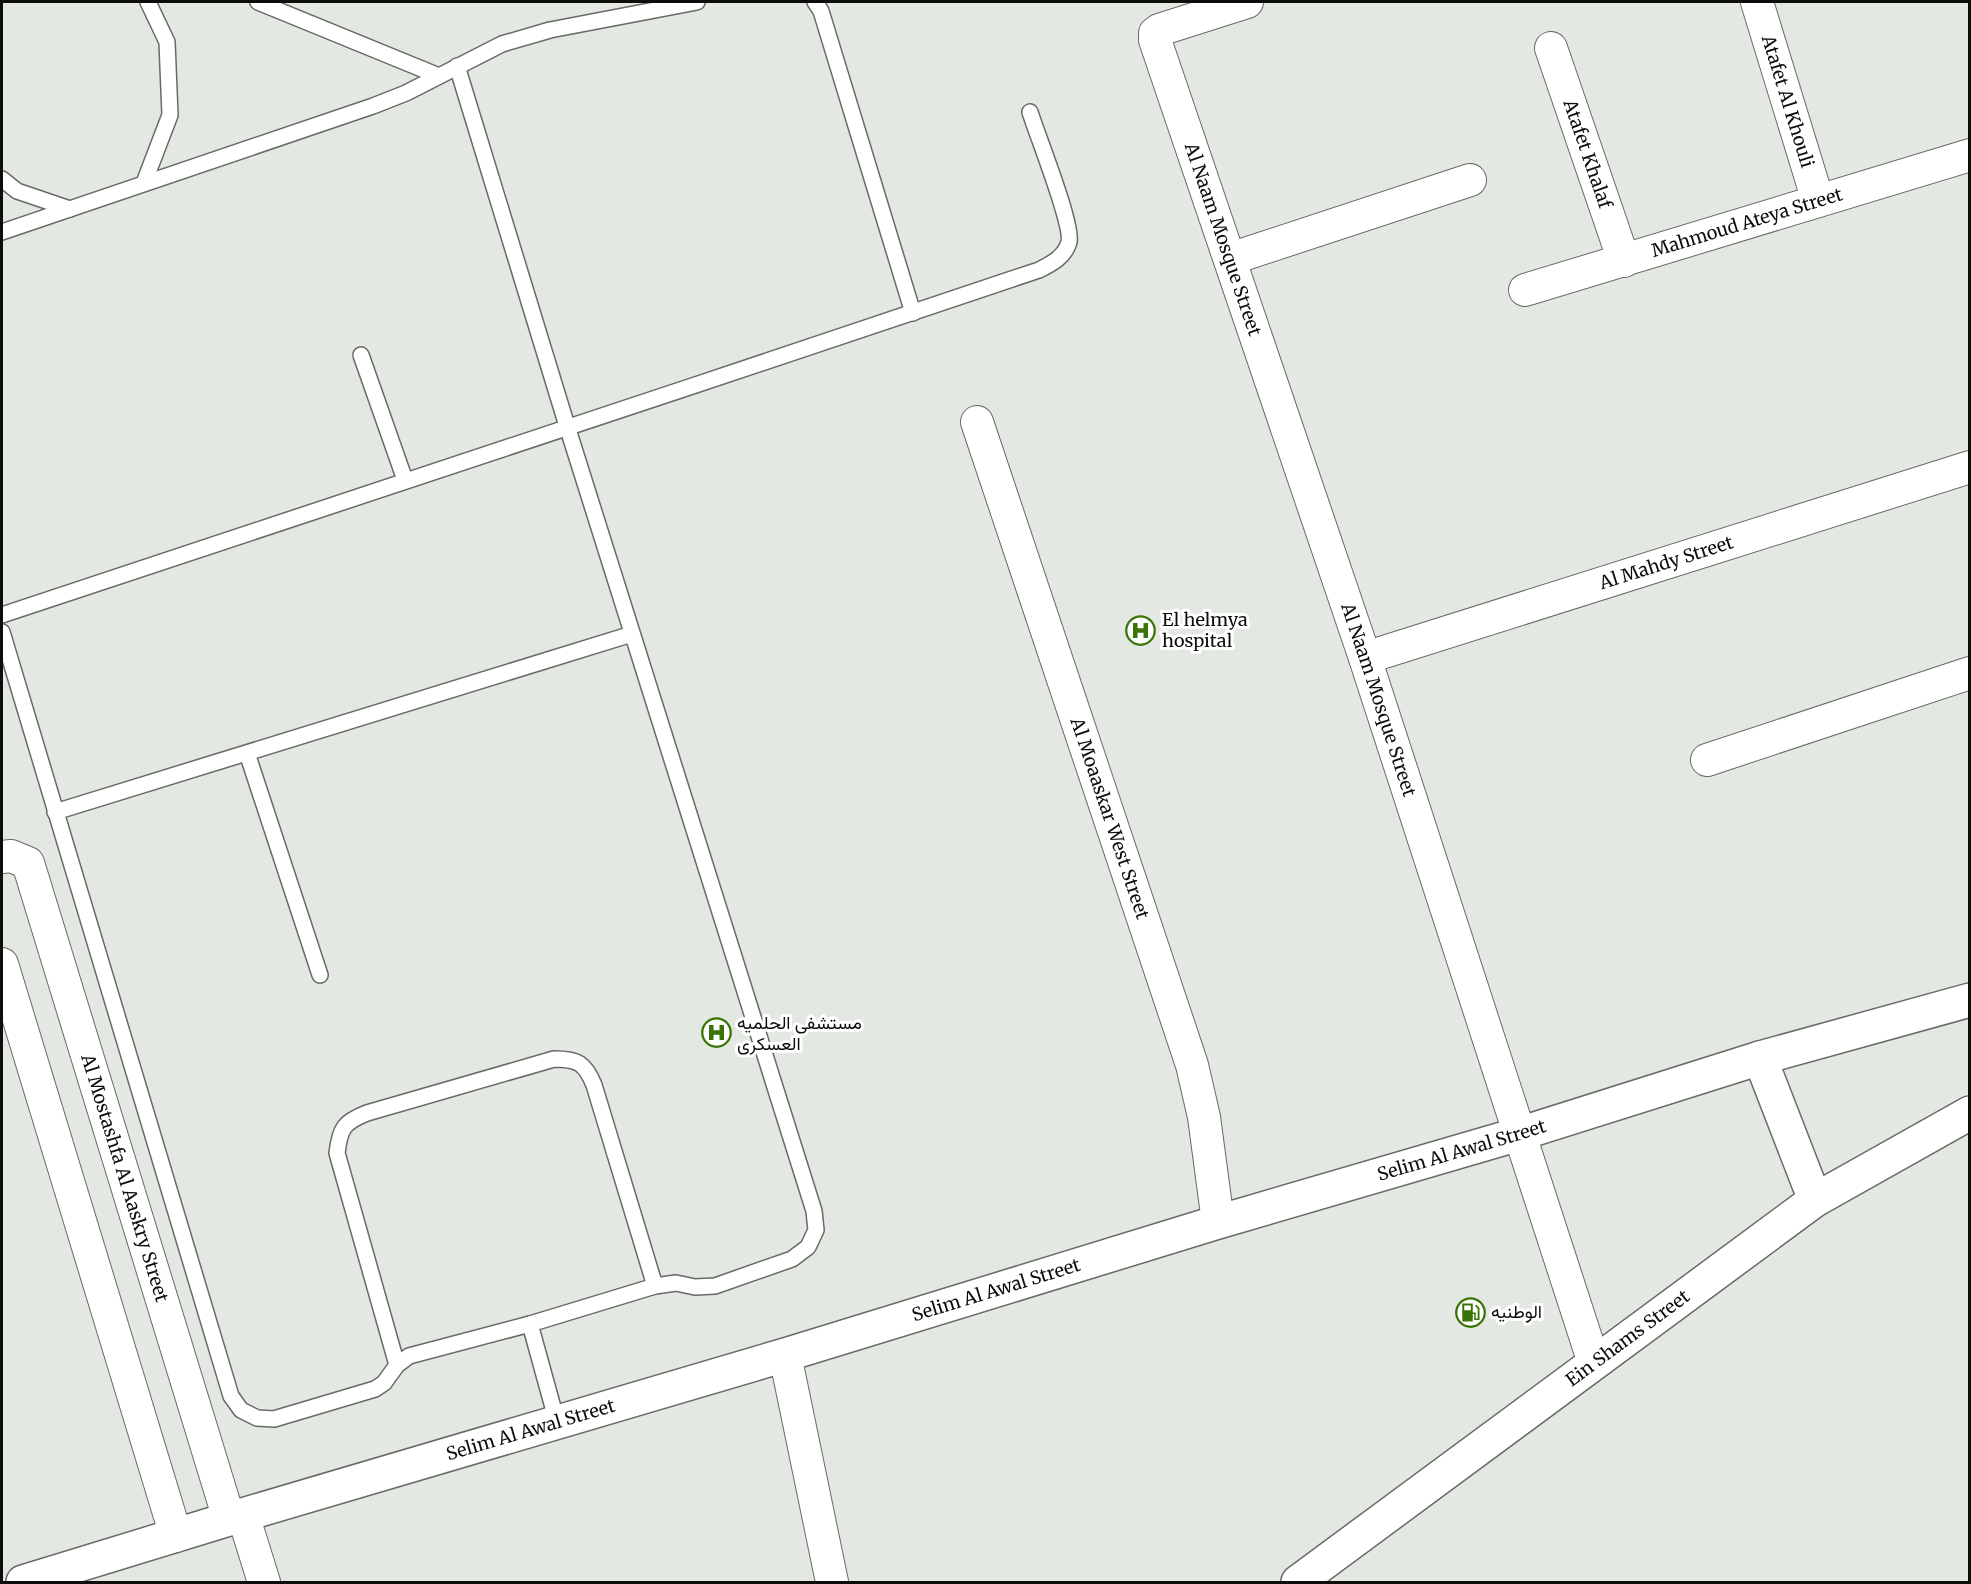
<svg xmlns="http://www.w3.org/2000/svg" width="1971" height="1584" font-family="Merriweather,Vazirmatn,serif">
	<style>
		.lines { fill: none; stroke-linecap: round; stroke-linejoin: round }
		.lane-casing { stroke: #676a65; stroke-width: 18 }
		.street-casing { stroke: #676a65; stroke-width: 34 }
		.secondary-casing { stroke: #676a65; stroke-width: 36 }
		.lane { stroke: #fff; stroke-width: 15 }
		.street { stroke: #fff; stroke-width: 32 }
		.secondary { stroke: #fff; stroke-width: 33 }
		.labels { text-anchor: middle; stroke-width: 6; stroke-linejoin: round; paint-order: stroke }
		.street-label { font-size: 18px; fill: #0d0e0c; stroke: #fff }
		.poi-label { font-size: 18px; fill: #0d0e0c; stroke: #fff; text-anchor: start }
	</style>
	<rect width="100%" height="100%" fill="#e4e8e2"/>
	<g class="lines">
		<defs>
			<g id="lane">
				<polyline points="258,2 439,76"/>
				<polyline points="815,2 821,11 913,313"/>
				<polyline points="2,179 17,191 70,209"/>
				<polyline points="144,183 170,115 167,42 148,2"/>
				<polyline points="2,232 373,106 406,93 502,44 550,30 697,2"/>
				<polyline points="361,355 405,480"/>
				<path d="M2,615C347,499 694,387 1039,270C1051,264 1065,257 1069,242C1073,224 1037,135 1030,112"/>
				<polyline points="2,632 231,1396 241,1410 257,1418 274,1419 375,1389 384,1383 397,1365 409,1356 530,1324 655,1286 676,1283 695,1287 715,1286 792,1259 808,1247 816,1230 814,1211 567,426 457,66"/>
				<polyline points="247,753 320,975"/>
				<polyline points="55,812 632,634"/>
				<polyline points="530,1324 557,1422"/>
				<path d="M397,1365L337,1153C340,1128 344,1122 367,1113L554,1059C578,1059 585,1063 594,1085L655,1286"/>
			</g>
			<g id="street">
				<path id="s1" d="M1247,2L1159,30L1155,33V40L1365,658L1594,1363"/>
				<path id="s2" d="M1757,2L1818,201"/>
				<path id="s3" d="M1551,48L1624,261"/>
				<polyline points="1230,259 1470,180"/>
				<path id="s4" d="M1525,290L1970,155"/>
				<path id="s5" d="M977,422L1192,1065L1204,1117L1218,1222"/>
				<path id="s6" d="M1365,658L1970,467"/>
				<polyline points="1707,760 1970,673"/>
				<path id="s7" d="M2,857L11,856L28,863L229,1519"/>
				<polyline points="2,964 176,1536"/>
				<polyline points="785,1355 832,1582"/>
				<polyline points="243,1515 264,1582"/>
			</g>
			<g id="secondary">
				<polyline points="1760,1058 1815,1200"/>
				<path id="s8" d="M23,1582L229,1519L785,1355L1218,1222L1519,1134L1760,1058L1970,1000"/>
				<path id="s9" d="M1298,1582L1815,1200L1970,1113"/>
			</g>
		</defs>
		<use href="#lane" class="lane-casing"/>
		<use href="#street" class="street-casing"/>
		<use href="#secondary" class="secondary-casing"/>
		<use href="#lane" class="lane"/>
		<use href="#street" class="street"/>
		<use href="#secondary" class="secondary"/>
	</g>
	<defs>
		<symbol id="hospital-ring" viewBox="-11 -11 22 22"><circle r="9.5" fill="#fff" stroke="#3a7407" stroke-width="1.5"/><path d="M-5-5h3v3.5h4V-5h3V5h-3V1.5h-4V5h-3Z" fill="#3a7407"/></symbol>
		<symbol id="fuel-ring" viewBox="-11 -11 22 22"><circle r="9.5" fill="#fff" stroke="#3a7407" stroke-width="1.5"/><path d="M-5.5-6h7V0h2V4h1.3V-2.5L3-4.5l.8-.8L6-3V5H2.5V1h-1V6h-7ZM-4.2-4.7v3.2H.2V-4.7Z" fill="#3a7407"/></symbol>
	</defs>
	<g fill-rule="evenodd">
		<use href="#hospital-ring" x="1124" y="614" width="33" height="33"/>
		<use href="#hospital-ring" x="700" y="1016" width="33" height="33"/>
		<use href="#fuel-ring" x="1454" y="1296" width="33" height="33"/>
	</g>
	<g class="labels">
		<g class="street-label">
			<text dy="6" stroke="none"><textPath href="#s2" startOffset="104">Atafet Al Khouli</textPath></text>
			<text dy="6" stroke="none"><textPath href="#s3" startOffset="112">Atafet Khalaf</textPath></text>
			<text dy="6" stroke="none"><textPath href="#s4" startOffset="232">Mahmoud Ateya Street</textPath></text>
			<text dy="6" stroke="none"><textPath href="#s1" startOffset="315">Al Naam Mosque Street</textPath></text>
			<text dy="6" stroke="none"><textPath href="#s6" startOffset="316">Al Mahdy Street</textPath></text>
			<text dy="6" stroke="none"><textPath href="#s1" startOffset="801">Al Naam Mosque Street</textPath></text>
			<text dy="6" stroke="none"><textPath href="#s5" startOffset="418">Al Moaaskar West Street</textPath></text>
			<text dy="6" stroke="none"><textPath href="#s8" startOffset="1502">Selim Al Awal Street</textPath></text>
			<text dy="6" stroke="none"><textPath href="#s7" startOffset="357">Al Mostashfa Al Aaskry Street</textPath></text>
			<text dy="6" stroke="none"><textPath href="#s8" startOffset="1016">Selim Al Awal Street</textPath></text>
			<text dy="6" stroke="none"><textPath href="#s9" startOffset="410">Ein Shams Street</textPath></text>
			<text dy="6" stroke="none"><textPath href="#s8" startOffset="530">Selim Al Awal Street</textPath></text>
		</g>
		<g class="poi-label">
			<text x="1162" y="626">El helmya<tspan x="1162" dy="21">hospital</tspan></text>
			<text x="737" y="1029">مستشفى الحلميه<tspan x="737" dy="21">العسكرى</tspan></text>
			<text x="1491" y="1318">الوطنيه</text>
		</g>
	</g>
	<rect width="1971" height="1584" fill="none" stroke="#0d0e0c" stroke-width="6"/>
</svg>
